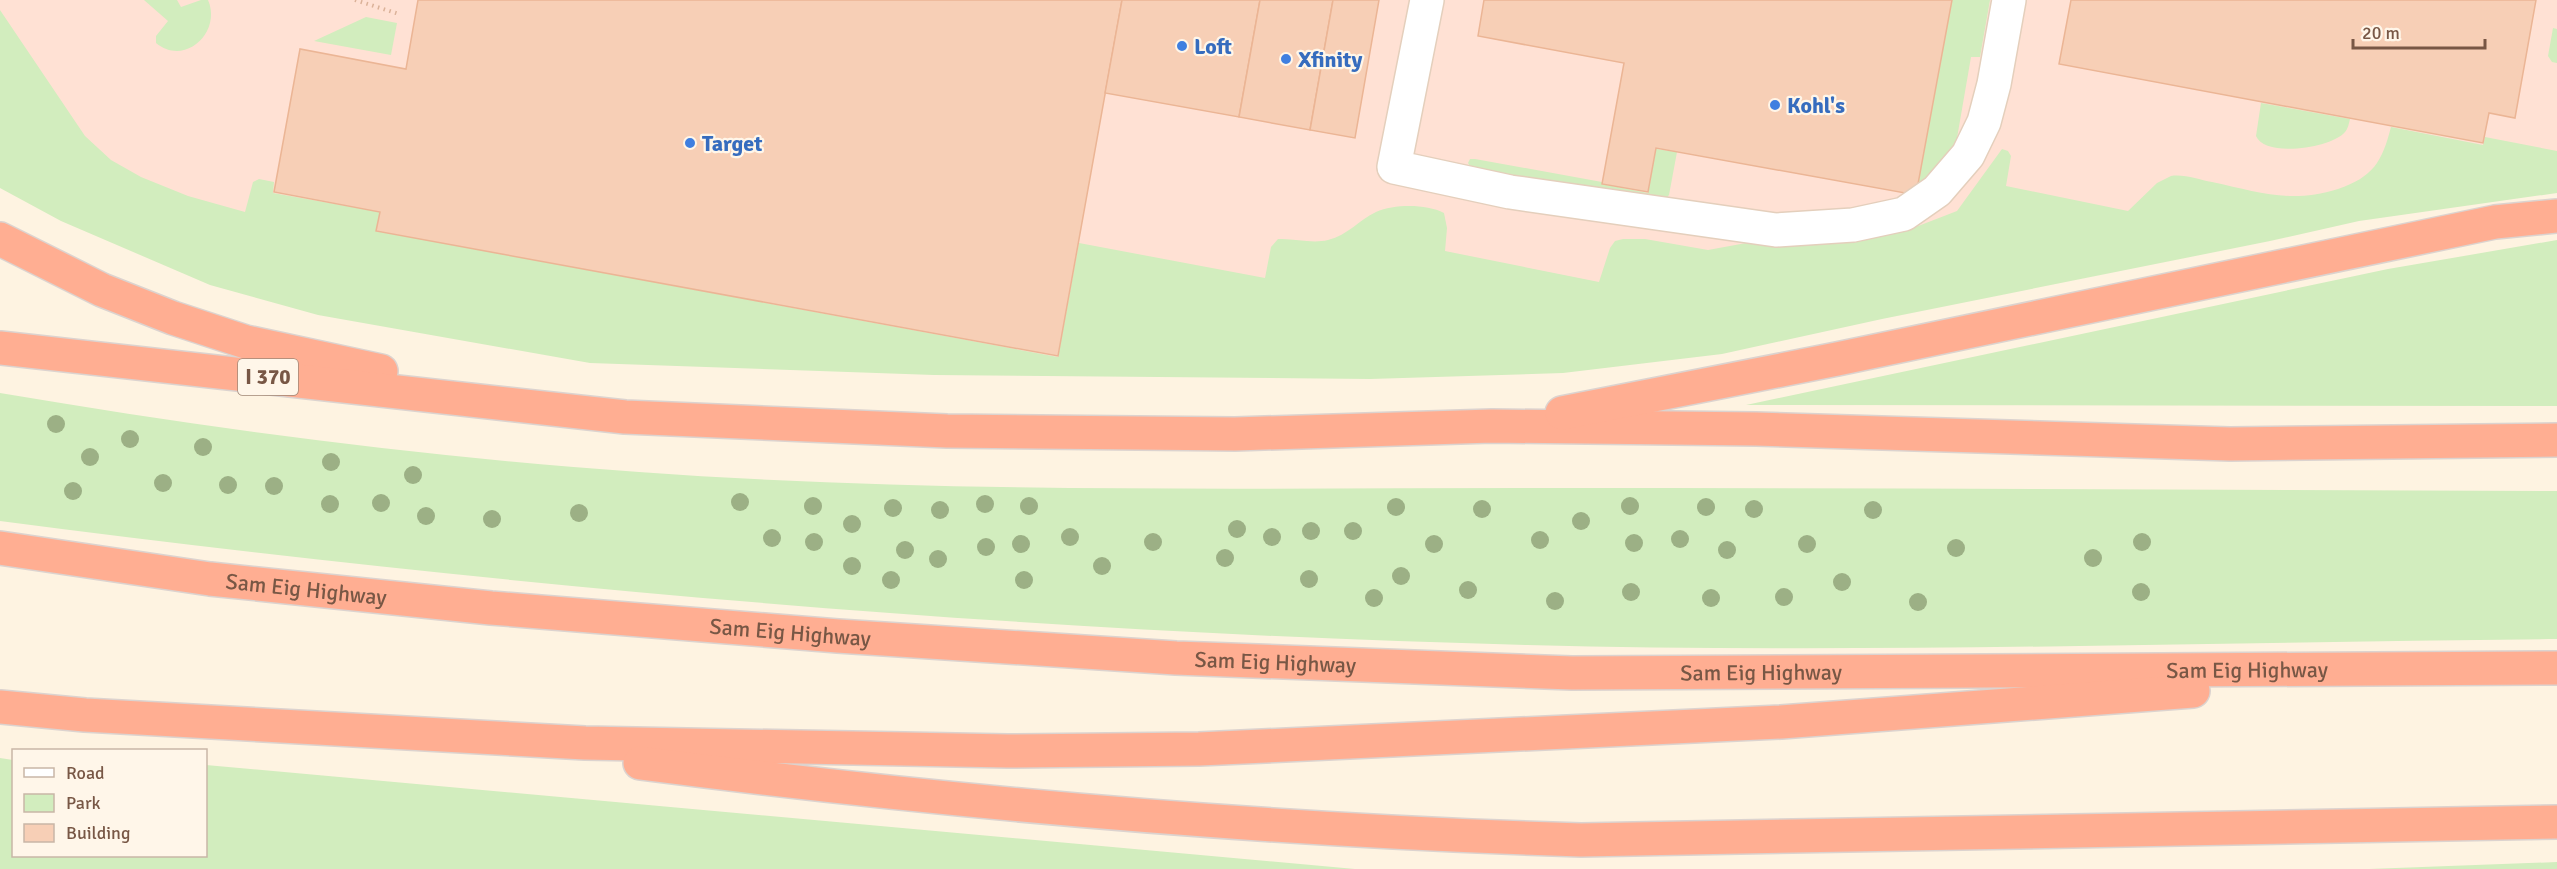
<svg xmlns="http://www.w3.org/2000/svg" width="2557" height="869" font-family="Signika,sans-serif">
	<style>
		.commercial { fill: #ffe1d4 }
		.green { fill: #d2edbe }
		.building { fill: #f7cfb6; stroke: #ebb595; stroke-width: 1.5 }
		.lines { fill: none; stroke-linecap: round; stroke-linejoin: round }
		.minor-casing { stroke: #e4cfbc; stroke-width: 36 }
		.highway-casing { stroke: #dcd3cf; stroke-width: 36 }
		.path { stroke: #dbb299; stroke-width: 4; stroke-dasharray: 1.5 4.5; stroke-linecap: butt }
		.minor { stroke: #fff; stroke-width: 33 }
		.highway { stroke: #ffae92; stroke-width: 33 }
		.tree { fill: #9cb085 }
		.shop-dot { fill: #3f7fe0; stroke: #fff6e9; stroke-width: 2 }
		.labels { text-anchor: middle; stroke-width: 4.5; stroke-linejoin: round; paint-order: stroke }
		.shield { fill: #fff6e9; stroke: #a08776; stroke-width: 1.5 }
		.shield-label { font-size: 21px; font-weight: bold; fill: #785745 }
		.shop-label { font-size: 22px; font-weight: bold; fill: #366cbe; stroke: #fff6e9; text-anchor: start }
		.street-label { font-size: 22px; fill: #785745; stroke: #fff6e9 }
	</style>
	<rect width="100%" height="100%" fill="#fef3e1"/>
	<polygon class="commercial" points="0,0 2557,0 2557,183 1079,365 289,285 0,100"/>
	<g class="green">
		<path d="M144,0H177L181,7L201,0H208C222,32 185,67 156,43V36L168,21Z"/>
		<polygon points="1952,0 1990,0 1980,57 1971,57 1952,167 1916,195"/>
		<path d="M0,10L85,136L111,160L141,177L188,196L245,212L253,182L259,179L274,182L273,193L380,212L377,231L1058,357L1079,243L1265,278L1271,247L1278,239C1295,238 1311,244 1328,240C1348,235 1359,220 1376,212C1395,204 1426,204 1444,213L1447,228L1445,251L1599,282L1610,248L1615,241L1623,239H1645L1708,250L1768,239L1913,228L1957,211L2002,149L2008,151L2011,156L2006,186L2128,211L2157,183L2171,176C2185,174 2199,180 2212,182C2259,192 2290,204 2338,189C2373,177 2382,162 2391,127L2483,145L2485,137L2557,151V193L2359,221L2270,241L1882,319L1722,354L1563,373L1370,379L934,375L590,363L318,315L210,285L61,221L0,188Z"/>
		<polygon points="366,17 397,23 391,55 314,41"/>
		<polygon points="2553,28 2557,29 2557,63 2552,62 2548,56"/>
		<path d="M2261,103L2350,119C2349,123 2348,129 2345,132C2332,148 2265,158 2256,136Z"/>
		<polygon points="1656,149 1677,152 1669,195 1663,202 1472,169 1468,163 1470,159 1475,159 1602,182 1602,184 1648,193"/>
		<polygon points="2557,240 2557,406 1746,405 2388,269"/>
		<path d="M0,393C212,429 424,457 639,472C942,494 1248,488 1553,488C1887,488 2222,490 2557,491V639C2214,642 1870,654 1527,645C1016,632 506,587 0,521Z"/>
		<polygon points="0,758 13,760 14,856 206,856 206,765 1355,869 0,869"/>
		<polygon points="2557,862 2557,869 2369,869"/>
	</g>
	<g class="building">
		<polygon points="418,0 1122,0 1058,356 376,231 380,212 274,192 300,49 406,69"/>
		<polygon points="1122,0 1260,0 1239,117 1105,93"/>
		<polygon points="1260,0 1333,0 1310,130 1239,117"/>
		<polygon points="1333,0 1379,0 1355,138 1310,130"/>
		<polygon points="1484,0 1952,0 1916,195 1656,148 1648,192 1602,184 1624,63 1478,36"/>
		<polygon points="2071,0 2536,0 2515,118 2489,113 2483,143 2059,64"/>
	</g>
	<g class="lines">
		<defs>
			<polyline id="minor" points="1427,0 1394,167 1510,192 1776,230 1853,225 1904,214 1937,191 1968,155 1984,122 1994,84 2009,0"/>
			<g id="highway">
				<polyline points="0,239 102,290 173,318 246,342 381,371"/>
				<polyline points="0,348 625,417 947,431 1235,434 1492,426 1756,429 2230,444 2557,440"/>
				<polyline points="1562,413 1837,359 2495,222 2557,216"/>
				<path id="s1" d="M0,548L210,579L491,608L838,636L1176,658L1572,673L2557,668"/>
				<polyline points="0,707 85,715 585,743 1008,751 1199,749 1781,722 2193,691"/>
				<path d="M640,763C952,803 1266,830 1581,840L2557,822"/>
			</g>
		</defs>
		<use href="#minor" class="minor-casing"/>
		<use href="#highway" class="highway-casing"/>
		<polyline class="path" points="355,0 399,14"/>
		<use href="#minor" class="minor"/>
		<use href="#highway" class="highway"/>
	</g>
	<g class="tree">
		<circle cx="56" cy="424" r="9"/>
		<circle cx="130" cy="439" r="9"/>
		<circle cx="203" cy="447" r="9"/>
		<circle cx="90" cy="457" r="9"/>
		<circle cx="331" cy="462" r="9"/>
		<circle cx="413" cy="475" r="9"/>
		<circle cx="163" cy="483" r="9"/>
		<circle cx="228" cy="485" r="9"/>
		<circle cx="274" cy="486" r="9"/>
		<circle cx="73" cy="491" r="9"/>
		<circle cx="740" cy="502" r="9"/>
		<circle cx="381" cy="503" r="9"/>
		<circle cx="330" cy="504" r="9"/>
		<circle cx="985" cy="504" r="9"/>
		<circle cx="813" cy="506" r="9"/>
		<circle cx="1029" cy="506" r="9"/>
		<circle cx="1630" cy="506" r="9"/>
		<circle cx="1396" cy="507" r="9"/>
		<circle cx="1706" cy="507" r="9"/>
		<circle cx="893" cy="508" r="9"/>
		<circle cx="1482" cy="509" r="9"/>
		<circle cx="1754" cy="509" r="9"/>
		<circle cx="940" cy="510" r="9"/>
		<circle cx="1873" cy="510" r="9"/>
		<circle cx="579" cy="513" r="9"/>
		<circle cx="426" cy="516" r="9"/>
		<circle cx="492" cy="519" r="9"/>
		<circle cx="1581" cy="521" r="9"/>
		<circle cx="852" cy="524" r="9"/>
		<circle cx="1237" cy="529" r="9"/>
		<circle cx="1311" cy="531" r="9"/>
		<circle cx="1353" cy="531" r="9"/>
		<circle cx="1070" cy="537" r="9"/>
		<circle cx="1272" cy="537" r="9"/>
		<circle cx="772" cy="538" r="9"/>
		<circle cx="1680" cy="539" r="9"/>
		<circle cx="1540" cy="540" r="9"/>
		<circle cx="814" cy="542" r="9"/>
		<circle cx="1153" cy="542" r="9"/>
		<circle cx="2142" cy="542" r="9"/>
		<circle cx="1634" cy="543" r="9"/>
		<circle cx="1021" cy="544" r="9"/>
		<circle cx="1434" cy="544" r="9"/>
		<circle cx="1807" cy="544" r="9"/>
		<circle cx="986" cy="547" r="9"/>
		<circle cx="1956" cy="548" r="9"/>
		<circle cx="905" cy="550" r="9"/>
		<circle cx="1727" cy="550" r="9"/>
		<circle cx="1225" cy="558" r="9"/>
		<circle cx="2093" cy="558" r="9"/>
		<circle cx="938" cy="559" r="9"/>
		<circle cx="852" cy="566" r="9"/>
		<circle cx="1102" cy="566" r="9"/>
		<circle cx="1401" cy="576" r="9"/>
		<circle cx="1309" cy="579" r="9"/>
		<circle cx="891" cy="580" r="9"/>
		<circle cx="1024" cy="580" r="9"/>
		<circle cx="1842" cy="582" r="9"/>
		<circle cx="1468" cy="590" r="9"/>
		<circle cx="1631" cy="592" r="9"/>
		<circle cx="2141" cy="592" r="9"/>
		<circle cx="1784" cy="597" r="9"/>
		<circle cx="1374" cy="598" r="9"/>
		<circle cx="1711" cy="598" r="9"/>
		<circle cx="1555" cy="601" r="9"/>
		<circle cx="1918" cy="602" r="9"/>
	</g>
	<g class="shop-dot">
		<circle cx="1182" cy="46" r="6"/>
		<circle cx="1286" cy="59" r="6"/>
		<circle cx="1775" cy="105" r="6"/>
		<circle cx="690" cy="143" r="6"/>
	</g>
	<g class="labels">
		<rect class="shield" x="238" y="359" width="60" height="36" rx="4.5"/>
		<g class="shield-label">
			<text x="268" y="384">I 370</text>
		</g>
		<g class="shop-label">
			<text x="1194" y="54">Loft</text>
			<text x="1298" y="67">Xfinity</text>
			<text x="1787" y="113">Kohl's</text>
			<text x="702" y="151">Target</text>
		</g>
		<g class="street-label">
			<text dy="8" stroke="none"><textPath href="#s1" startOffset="309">Sam Eig Highway</textPath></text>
			<text dy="8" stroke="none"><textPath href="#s1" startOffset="795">Sam Eig Highway</textPath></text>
			<text dy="8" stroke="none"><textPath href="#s1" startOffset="1281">Sam Eig Highway</textPath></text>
			<text dy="8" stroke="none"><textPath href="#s1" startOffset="2253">Sam Eig Highway</textPath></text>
			<text dy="8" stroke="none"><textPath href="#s1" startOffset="1767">Sam Eig Highway</textPath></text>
		</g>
	</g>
	<rect x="12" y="749" width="195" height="108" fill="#fff6e9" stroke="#c9b6a7" stroke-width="1.5"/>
	<rect x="24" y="768" width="30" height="9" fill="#ffffff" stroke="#c9b6a7" stroke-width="1.5"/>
	<text x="66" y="779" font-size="18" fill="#785745">Road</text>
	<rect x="24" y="794" width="30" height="18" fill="#d2edbe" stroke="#c9b6a7" stroke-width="1.5"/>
	<text x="66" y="809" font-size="18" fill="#785745">Park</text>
	<rect x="24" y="824" width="30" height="18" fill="#f7cfb6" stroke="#c9b6a7" stroke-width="1.5"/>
	<text x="66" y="839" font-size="18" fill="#785745">Building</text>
	<path d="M2353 39v9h132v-9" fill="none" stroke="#785745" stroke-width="3"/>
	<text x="2362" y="39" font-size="18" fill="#785745" stroke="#fff6e9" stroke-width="4.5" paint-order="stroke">20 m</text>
</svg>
